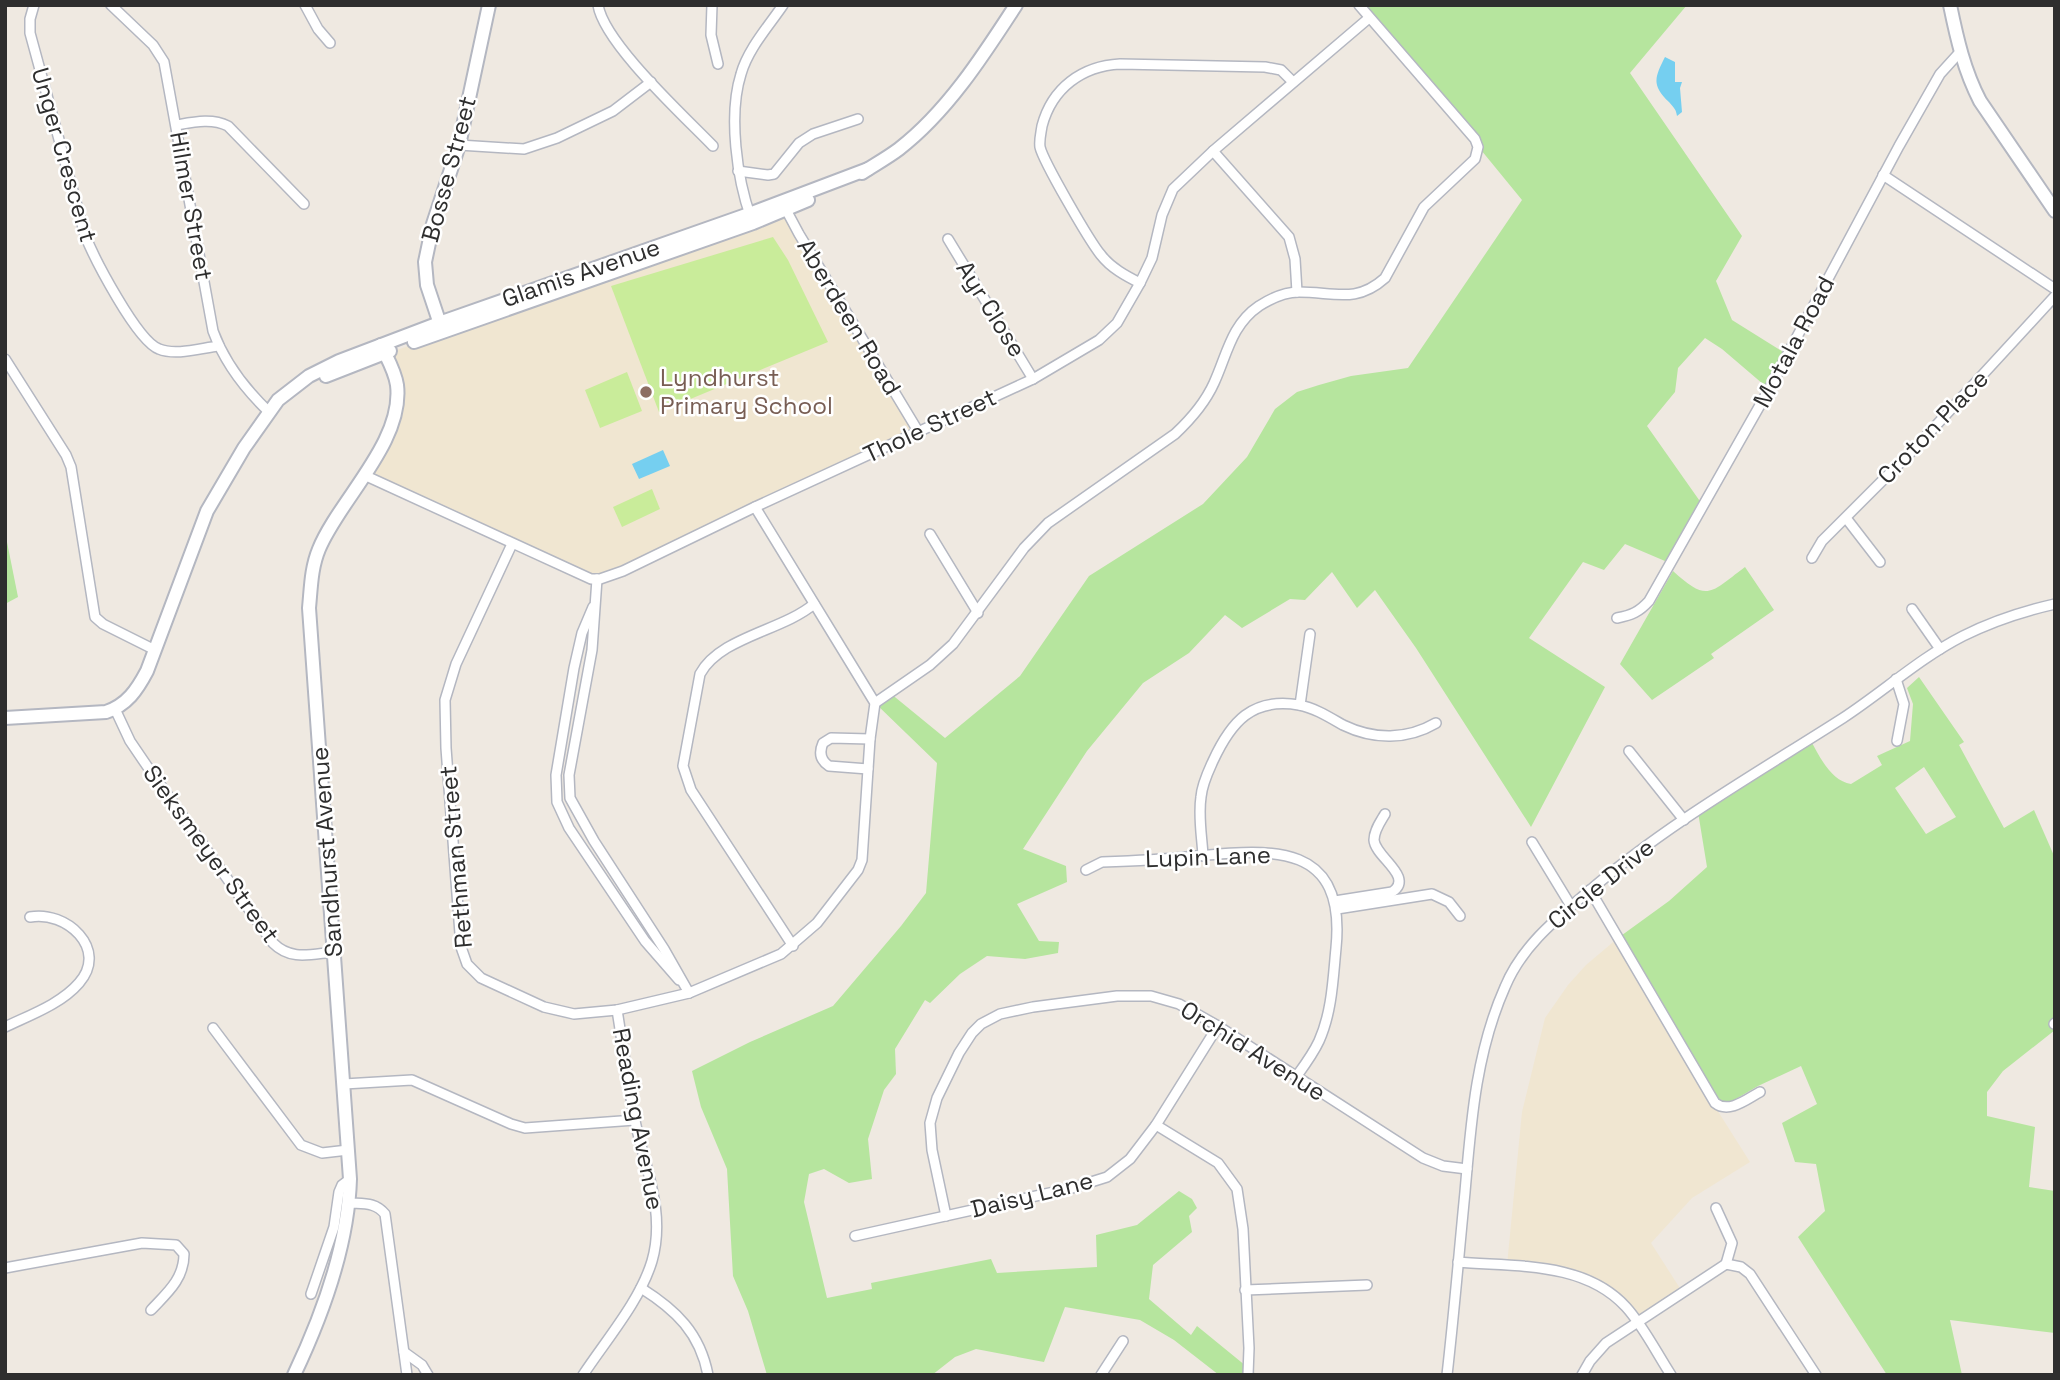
<svg xmlns="http://www.w3.org/2000/svg" width="2060" height="1380" font-family="'Space Grotesk',sans-serif">
	<style>
		.education { fill: #f0e6d1 }
		.green { fill: #b6e59e; fill-rule: evenodd }
		.pitch { fill: #c9ec9a }
		.water { fill: #75cff0 }
		.lines { fill: none; stroke-linecap: round; stroke-linejoin: round }
		.street-casing { stroke: #b4b7c1; stroke-width: 12 }
		.secondary-casing { stroke: #b4b7c1; stroke-width: 16 }
		.street { stroke: #fff; stroke-width: 9 }
		.secondary { stroke: #fff; stroke-width: 12 }
		.education-dot { fill: #8d6e63; stroke: #fff; stroke-width: 2.5 }
		.labels { text-anchor: middle; stroke-width: 5; stroke-linejoin: round; paint-order: stroke }
		.street-label { font-size: 24px; fill: #2e2e2e; stroke: #fff }
		.education-label { font-size: 24px; fill: #785e54; stroke: #fff; text-anchor: start }
	</style>
	<rect width="100%" height="100%" fill="#efe9e1"/>
	<g class="education">
		<polygon points="786,209 918,431 597,579 371,479 398,401 386,354"/>
		<polygon points="1618,938 1702,1086 1750,1162 1692,1198 1651,1243 1683,1293 1635,1323 1624,1307 1583,1277 1507,1265 1522,1112 1545,1018 1568,985 1586,965"/>
	</g>
	<g class="green">
		<polygon points="1369,5 1687,5 1630,73 1742,236 1716,281 1732,320 1788,355 1770,390 1722,349 1705,338 1678,368 1675,392 1647,426 1704,507 1672,564 1625,544 1604,570 1583,562 1529,638 1605,687 1531,827 1416,648 1375,590 1357,608 1332,572 1305,600 1290,599 1242,628 1225,615 1189,653 1143,683 1087,751 1023,849 1066,866 1067,882 1017,904 1039,941 1059,942 1058,953 1025,959 987,956 960,974 930,1003 925,1000 895,1049 896,1074 884,1090 868,1139 872,1179 849,1183 824,1169 809,1174 804,1202 827,1298 872,1289 871,1283 991,1259 997,1273 1097,1267 1096,1235 1137,1225 1179,1191 1192,1199 1197,1208 1189,1216 1192,1232 1153,1265 1149,1299 1191,1335 1197,1326 1257,1375 1219,1375 1174,1340 1140,1320 1065,1307 1044,1362 976,1349 955,1357 932,1375 767,1375 748,1311 733,1276 727,1169 701,1107 692,1071 750,1042 833,1006 901,926 926,893 937,763 875,703 890,693 945,738 1020,676 1089,576 1203,504 1247,457 1275,409 1297,392 1319,385 1351,376 1408,368 1522,200 1368,12"/>
		<polygon points="5,532 18,597 5,604"/>
		<path d="M1745,567L1774,610L1711,654L1714,658L1652,700L1620,664L1673,571C1708,603 1710,593 1745,567Z"/>
		<path d="M1919,677L1964,742L1959,745L2004,828L2034,810L2055,858V1030L2003,1071L1987,1092V1116L2035,1127L2029,1187L2055,1191V1333L1950,1320L1962,1375H1887L1798,1237L1825,1211L1816,1164L1795,1162L1782,1123L1817,1104L1801,1066L1758,1086L1717,1110L1618,938L1669,901L1707,867L1698,812L1810,739C1819,756 1831,781 1851,784L1882,765L1877,756L1910,741L1913,704L1907,688ZM1924,767L1956,817L1926,834L1895,788Z"/>
	</g>
	<g class="pitch">
		<polygon points="773,237 788,260 828,342 659,412 611,286"/>
		<polygon points="627,372 642,411 600,428 585,390"/>
		<polygon points="652,489 660,509 622,527 613,507"/>
	</g>
	<g class="water">
		<path d="M1665,57L1675,62V82H1682L1680,88L1682,112L1677,116C1676,109 1674,108 1669,102C1651,85 1655,77 1665,57Z"/>
		<polygon points="663,450 670,466 639,479 632,464"/>
	</g>
	<g class="lines">
		<defs>
			<g id="street">
				<path d="M34,5L30,19V33L85,235C94,258 137,341 159,349C176,356 201,348 219,346"/>
				<path d="M111,5L153,45L164,62L213,331C224,361 246,390 269,412"/>
				<polyline points="305,5 318,29 330,43"/>
				<path d="M598,5C604,43 684,116 713,146"/>
				<polyline points="712,5 711,35 718,64"/>
				<path d="M177,125C194,122 212,118 228,126L304,204"/>
				<polyline points="459,145 524,149 557,138 613,111 651,82"/>
				<polyline points="1213,151 1289,237 1295,259 1297,292"/>
				<polyline points="738,171 768,175 774,174 799,143 813,134 858,119"/>
				<polyline points="1883,175 2055,289"/>
				<polyline points="783,204 799,234 918,431"/>
				<path d="M751,218C737,179 728,115 741,74C748,49 768,27 783,5"/>
				<polyline points="948,239 1033,379"/>
				<path d="M1140,283C1126,276 1111,268 1101,255C1090,242 1043,161 1040,147C1039,140 1041,133 1042,126C1052,88 1082,66 1120,64L1265,67L1281,70L1293,82"/>
				<polyline points="5,359 66,455 71,467 95,617 103,624 155,650"/>
				<polyline points="364,475 591,579 600,579 623,571 755,507 1033,379 1099,340 1117,323 1140,283 1152,258 1162,215 1173,189 1213,151 1369,18"/>
				<polyline points="1846,518 1880,562"/>
				<polyline points="930,534 978,613"/>
				<polyline points="512,544 456,664 445,700 446,748 461,947 467,964 481,978 544,1007 574,1014 617,1010 689,993 781,954 817,923 858,870 862,860 870,739 875,703 755,507"/>
				<polyline points="1812,558 1822,541 1918,445 2055,296"/>
				<polyline points="597,579 592,650 569,775 570,798 594,841 664,949 689,993"/>
				<polyline points="593,607 582,633 574,668 556,775 557,802 569,828 645,941 679,980"/>
				<polyline points="1912,609 1940,649"/>
				<path d="M1617,618C1632,615 1639,612 1649,601L1768,391L1899,146L1940,74L1960,52"/>
				<polyline points="1896,679 1904,704 1897,741"/>
				<path d="M875,703L930,665L953,644L1024,548L1048,523L1175,434C1191,419 1205,403 1214,383C1227,355 1231,325 1259,306C1270,299 1286,292 1299,292C1334,292 1356,304 1385,278L1424,207L1475,159L1478,147L1475,139L1359,5"/>
				<polyline points="1300,705 1310,634"/>
				<path d="M115,709L130,741L147,766L273,943C291,961 311,954 334,952"/>
				<polyline points="1629,751 1684,820"/>
				<path d="M868,769L829,766C820,760 819,752 823,743L831,738L870,739"/>
				<polyline points="1532,842 1571,906"/>
				<path d="M1203,856C1202,837 1198,816 1201,797C1202,784 1208,772 1213,761C1231,722 1252,697 1299,705C1315,708 1329,717 1343,725C1374,740 1407,740 1436,723"/>
				<path d="M1086,870L1102,862C1130,861 1158,860 1186,857C1265,850 1347,837 1336,948C1333,979 1332,1012 1319,1041C1313,1054 1304,1066 1296,1077"/>
				<path d="M1590,890L1715,1103C1729,1114 1747,1099 1760,1092"/>
				<path d="M1335,901L1392,892C1415,877 1375,857 1374,840C1374,830 1381,821 1385,814"/>
				<polyline points="1337,909 1432,894 1449,902 1460,916"/>
				<path d="M793,946L691,790L683,766L700,674C720,637 782,631 814,604"/>
				<polyline points="2054,1024 2055,1023"/>
				<path d="M5,1027C30,1015 61,1004 79,983C109,949 66,910 30,917"/>
				<polyline points="213,1028 301,1145 322,1153 348,1150"/>
				<polyline points="344,1084 412,1080 511,1124 525,1128 635,1120"/>
				<polyline points="1156,1125 1218,1163 1237,1189 1243,1229 1249,1348 1248,1375"/>
				<path d="M349,1203C364,1204 375,1202 385,1214L407,1375"/>
				<polyline points="1716,1208 1732,1243 1726,1264"/>
				<polyline points="946,1216 932,1150 930,1123 937,1098 959,1053 972,1033 981,1024 1000,1014 1033,1007 1117,996 1151,996 1179,1004 1218,1026 1423,1158 1443,1166 1467,1169"/>
				<polyline points="855,1236 1072,1188 1107,1177 1130,1159 1156,1125 1218,1026"/>
				<path d="M1458,1262C1515,1267 1584,1261 1626,1307C1644,1327 1656,1352 1671,1375"/>
				<polyline points="1726,1264 1741,1267 1750,1274 1816,1375"/>
				<path d="M5,1268L142,1243L176,1245L184,1254C184,1279 167,1293 151,1310"/>
				<path d="M641,1288C676,1310 700,1333 708,1375"/>
				<polyline points="1245,1290 1367,1285"/>
				<polyline points="311,1294 334,1227 339,1192 342,1185 350,1179"/>
				<polyline points="404,1352 422,1365 428,1375"/>
				<path d="M583,1375C606,1340 640,1301 652,1261C666,1212 645,1168 635,1121C628,1084 623,1047 617,1010"/>
				<polyline points="1101,1375 1123,1341"/>
				<path d="M1447,1375C1454,1314 1459,1253 1465,1192C1471,1122 1476,1052 1505,987C1522,946 1556,919 1589,891C1667,824 1757,773 1843,718C1884,691 1920,658 1963,636C1991,622 2024,611 2055,604"/>
				<polyline points="1582,1375 1590,1361 1606,1343 1726,1264"/>
			</g>
			<g id="secondary">
				<path d="M1950,5C1957,39 1964,70 1980,101L2055,211"/>
				<path d="M862,173C874,165 887,158 899,149C947,112 983,56 1016,5"/>
				<polyline points="442,330 427,285 425,262 433,224 459,145 489,5"/>
				<polyline points="414,342 753,223 808,200"/>
				<polyline points="326,376 390,351"/>
				<path d="M5,718L106,712C127,705 137,690 147,671L207,511L244,448L278,400L309,376L339,361L439,323L749,214L868,169"/>
				<path d="M294,1375C323,1314 348,1246 350,1179L309,608C311,588 311,568 319,549C339,500 404,442 397,385C395,371 387,358 381,345"/>
			</g>
		</defs>
		<use href="#street" class="street-casing"/>
		<use href="#secondary" class="secondary-casing"/>
		<use href="#street" class="street"/>
		<use href="#secondary" class="secondary"/>
	</g>
	<circle class="education-dot" cx="646" cy="392" r="7"/>
	<g class="labels">
		<g class="street-label">
			<text transform="translate(64 155) rotate(74)" y="8">Unger Crescent</text>
			<text transform="translate(449 169) rotate(-75)" y="8">Bosse Street</text>
			<text transform="translate(191 206) rotate(80)" y="8">Hilmer Street</text>
			<text transform="translate(581 273) rotate(-19)" y="8">Glamis Avenue</text>
			<text transform="translate(991 309) rotate(58)" y="8">Ayr Close</text>
			<text transform="translate(849 317) rotate(59)" y="8">Aberdeen Road</text>
			<text transform="translate(1794 342) rotate(-62)" y="8">Motala Road</text>
			<text transform="translate(930 426) rotate(-25)" y="8">Thole Street</text>
			<text transform="translate(1933 427) rotate(-46)" y="8">Croton Place</text>
			<text transform="translate(327 852) rotate(-94)" y="8">Sandhurst Avenue</text>
			<text transform="translate(211 854) rotate(54)" y="8">Sieksmeyer Street</text>
			<text transform="translate(456 857) rotate(-95)" y="8">Rethman Street</text>
			<text transform="translate(1208 857) rotate(-2)" y="8">Lupin Lane</text>
			<text transform="translate(1601 884) rotate(-39)" y="8">Circle Drive</text>
			<text transform="translate(1253 1051) rotate(32)" y="8">Orchid Avenue</text>
			<text transform="translate(638 1119) rotate(79)" y="8">Reading Avenue</text>
			<text transform="translate(1032 1195) rotate(-14)" y="8">Daisy Lane</text>
		</g>
		<g class="education-label">
			<text x="660" y="386">Lyndhurst<tspan x="660" dy="28">Primary School</tspan></text>
		</g>
	</g>
	<rect width="2060" height="1380" fill="none" stroke="#2e2e2e" stroke-width="14"/>
</svg>
